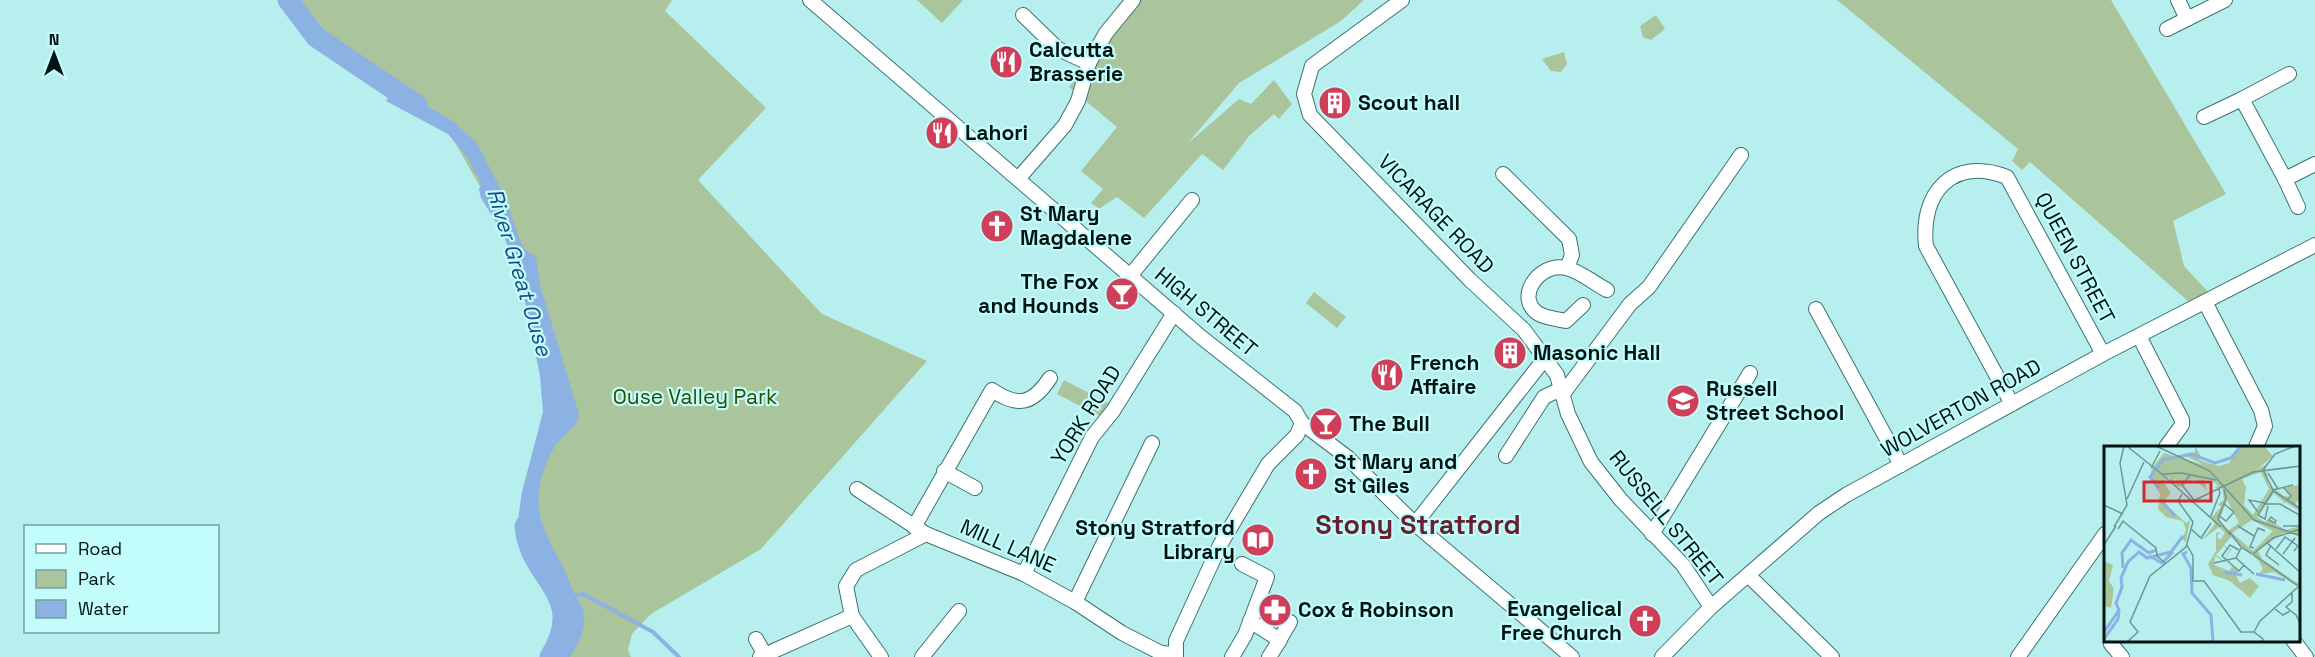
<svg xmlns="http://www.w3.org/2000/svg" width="2315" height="657" font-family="'Space Grotesk',sans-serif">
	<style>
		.green { fill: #aac59b }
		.water { fill: #8bb2e3 }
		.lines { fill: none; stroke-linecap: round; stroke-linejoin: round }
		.stream { stroke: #8bb2e3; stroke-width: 4 }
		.river { stroke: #8bb2e3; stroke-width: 21 }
		.minor-casing { stroke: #3c7372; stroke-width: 16 }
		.minor { stroke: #fff; stroke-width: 14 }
		.labels { text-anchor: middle; stroke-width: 4.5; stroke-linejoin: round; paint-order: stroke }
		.poi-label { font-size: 21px; font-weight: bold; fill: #001414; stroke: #c3fdfb; text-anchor: start }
		.street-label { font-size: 21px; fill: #001414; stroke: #c3fdfb }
		.park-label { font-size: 21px; fill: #284f00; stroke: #c3fdfb }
		.water-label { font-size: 22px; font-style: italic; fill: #174c86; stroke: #c3fdfb }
		.district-label { font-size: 27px; font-weight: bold; fill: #67212d; stroke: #c3fdfb }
		.inset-river { fill: none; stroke: #8bb2e3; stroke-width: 3 }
		.inset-road { fill: none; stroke: #6d9797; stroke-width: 1.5 }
		.view { fill: #d62828; fill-opacity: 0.15; stroke: #d62828; stroke-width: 3 }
		.inset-edge { fill: none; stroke: #001414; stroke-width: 3 }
	</style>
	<rect width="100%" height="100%" fill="#b6efee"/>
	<g class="green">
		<polygon points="298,0 672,0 665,11 766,108 698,180 822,314 927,361 761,549 651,614 632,634 628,650 631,657 551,657 581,624 527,519 547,399 523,262 449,132 326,45"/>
		<polygon points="917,0 963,0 942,23"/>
		<polygon points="1137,0 1364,0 1341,21 1239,83 1187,144 1239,99 1251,104 1274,80 1292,104 1279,119 1274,114 1249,136 1223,170 1202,154 1144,218 1117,197 1099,209 1091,203 1103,189 1081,171 1117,127 1069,87"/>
		<polygon points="1837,0 2111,0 2226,194 2173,221 2184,266 2208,292 2189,302 2030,162 2022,170 2012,161 2018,149"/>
		<polygon points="1656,15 1665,29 1651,40 1643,37 1640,26"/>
		<polygon points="1564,52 1567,64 1561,72 1551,71 1542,59"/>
		<polygon points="1314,292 1346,317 1337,328 1306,303"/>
		<polygon points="1064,380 1110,404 1102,417 1057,394"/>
	</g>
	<path class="water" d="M396,87L454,122L476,142L502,191L523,248L536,257L540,285L579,414C577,428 570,429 561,439C546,455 536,487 539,508C542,537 564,562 572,589C574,596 581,602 583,609C588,625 579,644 570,657H544L561,631L563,605L558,584L544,561L530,551L522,540L518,520L522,492L543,412L540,376L520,276L502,232L481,198L479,190L481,183L467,157L448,134L386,101Z"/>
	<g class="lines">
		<polyline class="stream" points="571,596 583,594 653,632 679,657"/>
		<g class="river">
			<polyline points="288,0 316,37 417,105"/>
			<path d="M525,526C529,580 589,594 550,657"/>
		</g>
		<defs>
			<g id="minor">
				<polyline points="810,0 1201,337 1295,411 1302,423 1347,457 1415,524 1572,657"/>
				<polyline points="1402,0 1312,66 1304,94 1310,115 1470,280 1524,330 1557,375 1568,414 1591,462 1621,500 1683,565 1711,607"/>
				<polyline points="2178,0 2187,19 2225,0"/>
				<polyline points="1023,15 1058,49 1089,63"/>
				<polyline points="2167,29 2187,19"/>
				<polyline points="2289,74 2242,99 2285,179 2315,164"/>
				<polyline points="2204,117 2242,99"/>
				<polyline points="1503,174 1569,239 1572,255 1567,268"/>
				<polyline points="1018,179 1065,125 1078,101 1089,63 1106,33 1133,0"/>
				<polyline points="2285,179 2298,207"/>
				<polyline points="1130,276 1192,200"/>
				<polyline points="2205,302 2261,410 2265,426 2256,447"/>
				<path d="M1583,305L1566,321C1558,319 1546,318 1539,314C1514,299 1538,262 1566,268C1580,271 1595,284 1607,290"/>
				<polyline points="1816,309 1901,465"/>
				<polyline points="2139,336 2182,420 2182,425 2166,447"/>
				<polyline points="1562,395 1630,304 1649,287 1741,155"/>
				<path d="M2012,404L1926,246C1920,193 1952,156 2007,177L2103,354"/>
				<polyline points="1506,456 1544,397 1561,389"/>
				<polyline points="944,471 975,488"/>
				<polyline points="857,489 926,534 1024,574 1075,602 1122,633 1161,653 1174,654"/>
				<polyline points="1415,524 1546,357"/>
				<path d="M914,527L992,390C1018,408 1033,404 1050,378"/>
				<polyline points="1652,534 1750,373"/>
				<polyline points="1024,574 1092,437 1113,411 1174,313"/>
				<polyline points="1748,575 1832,657"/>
				<polyline points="1075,602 1152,443"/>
				<polyline points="1250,621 1280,640 1269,657"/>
				<polyline points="756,639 765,655"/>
				<polyline points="1280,639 1290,622"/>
				<polyline points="2113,640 2111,644 2122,657"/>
				<polyline points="2293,640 2306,657"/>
				<polyline points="760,657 852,616"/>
				<polyline points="881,657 852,616 846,586 856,570 926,534"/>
				<polyline points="922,657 959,611"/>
				<polyline points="1176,657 1176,641 1220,545 1268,464 1297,435 1302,423"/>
				<polyline points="1232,657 1245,635 1267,577 1242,564"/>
				<polyline points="1662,657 1711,607 1819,513 1846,495 2103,354 2315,245"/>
				<polyline points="2018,657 2105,534"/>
			</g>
		</defs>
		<use href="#minor" class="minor-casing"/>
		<use href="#minor" class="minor"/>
	</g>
	<defs>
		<symbol id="restaurant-disc" viewBox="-11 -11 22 22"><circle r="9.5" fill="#d03f5a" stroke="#c3fdfb"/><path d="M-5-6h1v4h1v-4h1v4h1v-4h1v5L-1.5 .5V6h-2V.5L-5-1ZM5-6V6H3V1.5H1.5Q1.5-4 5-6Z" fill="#fff"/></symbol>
		<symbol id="building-disc" viewBox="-11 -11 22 22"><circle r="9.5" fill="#d03f5a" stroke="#c3fdfb"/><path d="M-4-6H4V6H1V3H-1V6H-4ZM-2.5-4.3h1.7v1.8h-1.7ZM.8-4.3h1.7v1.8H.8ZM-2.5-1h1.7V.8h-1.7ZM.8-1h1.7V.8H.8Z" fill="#fff"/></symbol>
		<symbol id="church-disc" viewBox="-11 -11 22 22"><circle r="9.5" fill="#d03f5a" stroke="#c3fdfb"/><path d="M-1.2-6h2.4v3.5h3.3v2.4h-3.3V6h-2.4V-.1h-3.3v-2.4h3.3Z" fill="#fff"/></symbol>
		<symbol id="bar-disc" viewBox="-11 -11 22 22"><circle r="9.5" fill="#d03f5a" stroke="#c3fdfb"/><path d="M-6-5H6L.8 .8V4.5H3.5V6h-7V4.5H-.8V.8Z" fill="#fff"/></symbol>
		<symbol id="school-disc" viewBox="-11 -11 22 22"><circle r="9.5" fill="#d03f5a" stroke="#c3fdfb"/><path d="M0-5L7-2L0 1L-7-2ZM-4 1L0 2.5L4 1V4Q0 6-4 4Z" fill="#fff"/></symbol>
		<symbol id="library-disc" viewBox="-11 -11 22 22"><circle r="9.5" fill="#d03f5a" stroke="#c3fdfb"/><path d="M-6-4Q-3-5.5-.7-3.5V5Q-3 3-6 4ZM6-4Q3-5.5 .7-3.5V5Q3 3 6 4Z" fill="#fff"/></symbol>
		<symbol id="pharmacy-disc" viewBox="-11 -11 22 22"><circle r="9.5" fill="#d03f5a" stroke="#c3fdfb"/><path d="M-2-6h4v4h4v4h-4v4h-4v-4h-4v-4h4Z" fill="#fff"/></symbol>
	</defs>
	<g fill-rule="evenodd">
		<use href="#restaurant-disc" x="987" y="43" width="38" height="38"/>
		<use href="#building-disc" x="1316" y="84" width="38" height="38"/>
		<use href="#restaurant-disc" x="923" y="114" width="38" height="38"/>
		<use href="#church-disc" x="978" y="207" width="38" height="38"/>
		<use href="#bar-disc" x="1103" y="275" width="38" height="38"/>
		<use href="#building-disc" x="1491" y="334" width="38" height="38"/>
		<use href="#restaurant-disc" x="1368" y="356" width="38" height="38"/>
		<use href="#school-disc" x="1664" y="382" width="38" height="38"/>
		<use href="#bar-disc" x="1307" y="405" width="38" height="38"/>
		<use href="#church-disc" x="1292" y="455" width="38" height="38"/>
		<use href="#library-disc" x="1239" y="521" width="38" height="38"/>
		<use href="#pharmacy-disc" x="1256" y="591" width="38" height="38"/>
		<use href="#church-disc" x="1626" y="602" width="38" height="38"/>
	</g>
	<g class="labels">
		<g class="poi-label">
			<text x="1029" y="57">Calcutta<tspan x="1029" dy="24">Brasserie</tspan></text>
			<text x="1358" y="110">Scout hall</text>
			<text x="965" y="140">Lahori</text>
			<text x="1020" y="221">St Mary<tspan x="1020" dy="24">Magdalene</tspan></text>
			<text x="1099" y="289" text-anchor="end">The Fox<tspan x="1099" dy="24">and Hounds</tspan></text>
			<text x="1533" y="360">Masonic Hall</text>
			<text x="1410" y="370">French<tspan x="1410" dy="24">Affaire</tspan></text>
			<text x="1706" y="396">Russell<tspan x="1706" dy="24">Street School</tspan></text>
			<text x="1349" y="431">The Bull</text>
			<text x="1334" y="469">St Mary and<tspan x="1334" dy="24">St Giles</tspan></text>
			<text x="1235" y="535" text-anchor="end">Stony Stratford<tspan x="1235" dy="24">Library</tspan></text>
			<text x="1622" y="616" text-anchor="end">Evangelical<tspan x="1622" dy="24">Free Church</tspan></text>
			<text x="1298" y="617">Cox &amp; Robinson</text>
		</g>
		<g class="street-label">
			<text transform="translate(1436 214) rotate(46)" y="7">VICARAGE ROAD</text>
			<text transform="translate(2075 258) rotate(62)" y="7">QUEEN STREET</text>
			<text transform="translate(1206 312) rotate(40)" y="7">HIGH STREET</text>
			<text transform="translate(1961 408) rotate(-29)" y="7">WOLVERTON ROAD</text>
			<text transform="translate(1086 415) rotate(-58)" y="7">YORK ROAD</text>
			<text transform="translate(1666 518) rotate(51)" y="7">RUSSELL STREET</text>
			<text transform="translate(1008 546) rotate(24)" y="7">MILL LANE</text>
		</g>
		<g class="park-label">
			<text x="695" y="404">Ouse Valley Park</text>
		</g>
		<g class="water-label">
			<text transform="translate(520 272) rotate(73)" y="8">River Great Ouse</text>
		</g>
		<g class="district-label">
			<text x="1418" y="534">Stony Stratford</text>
		</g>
	</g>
	<g transform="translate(2104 446)">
		<rect width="196" height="196" fill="#b6efee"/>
		<path d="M91,0L98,13L94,14L115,20L125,17L137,0H160L169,10L151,25L161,19L165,39L180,50L188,51L180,42L194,39L196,53L191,58L196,65L181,56L178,60L180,56L170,47L153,71L161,76L168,69L164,74L182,84L196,80V89L179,87L154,105L158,113L193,137L196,134V141L170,126L155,128L159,123L155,115L127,91L120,99L126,104L129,101L124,109L120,113L126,105L120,100L112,109L124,118L111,110L110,119L125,125L128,121L124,118L129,121L133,116L129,121L135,125L132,129L136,137L146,132L155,140L146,152L126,135L109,129L104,118L112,105V87L117,86L113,90L116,94L121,87L115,81L97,95L111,78L107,72L117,61L114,58L120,54L118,42H111L114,40L108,34H100L103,45L91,33L76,41L71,39L72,32L68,37L64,31L60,37L67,47L59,56L82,77L86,74L82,96L78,93L82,84L79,75L62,71L54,63L56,48L46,32L48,22L60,7L100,19L80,9L91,6ZM157,26L165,43L149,69L140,59L142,41L138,33ZM123,54L135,77L125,84L115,75ZM148,74L169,85L149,105L128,87ZM0,115L9,119L5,135L10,143L7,162L0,160Z" fill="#aac59b" fill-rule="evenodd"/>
		<path class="inset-river" d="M55,42L46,31L59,14L87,8L111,17L127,12L137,0M56,53L71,70M83,106L79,108L87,122L88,147L107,169L109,196M46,110L58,117L69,106M19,122L18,107L27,94L45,107L52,104M120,126L138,129M152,128L181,134M0,186L15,164L12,157L18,141L17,132L24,116L35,106L43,112L67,106L79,90M0,193L14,173L15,164"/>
		<path class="inset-road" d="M52,0L106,25L150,74L197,90M24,1L59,29M47,22L56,5M159,24L171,8L191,0M159,24L169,44M164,27L174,43M59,28L78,27L112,34M59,29L117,81M86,29L78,39L90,54M179,41L187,50L182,55M120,43L122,52L114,73L126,89M168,44L197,63M169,44L189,39M23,53L40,16M87,56L149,26L197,20M160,58H176L197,70M0,59L19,68M154,66L145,54L161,57M114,69L122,75L130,66L120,58M154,69L169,45M154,69L161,73L164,60M167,71L172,75L171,77L165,74ZM106,72L116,47L115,43L109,45M134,80L150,90M179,80H197M10,81L23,59L16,17L20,0M14,83L19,75L52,102L53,110L61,117M87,83L97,92L107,77M125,85L137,101L148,108M162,96L197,127M0,99L12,80M83,99L89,110V135H100L137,186H150L159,193L158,196M167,99L162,109L175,119M137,102L132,112L150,128M150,102L146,101L154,82L161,85M172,103L181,91L194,100L190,105M135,104L126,99L118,110L135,125L140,119M149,108L169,92L197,83M179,108L191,92M150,109L194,140M110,117L132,112M188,146V156L182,161L192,169L197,179M171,163L179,169L186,165M150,186L156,175L194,141M23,196L34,186L26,176L46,130L82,101L89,76L74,55L78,48"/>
		<path class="view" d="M40,36H107V55H40Z"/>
		<rect width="196" height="196" class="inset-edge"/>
	</g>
	<rect x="24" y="525" width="195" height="108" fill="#c3fdfb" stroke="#75a09f" stroke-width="1.5"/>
	<rect x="36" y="544" width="30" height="9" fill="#ffffff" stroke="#75a09f" stroke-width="1.5"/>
	<text x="78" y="555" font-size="18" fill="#001414">Road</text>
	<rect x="36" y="570" width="30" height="18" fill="#aac59b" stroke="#75a09f" stroke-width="1.5"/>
	<text x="78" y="585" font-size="18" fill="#001414">Park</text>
	<rect x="36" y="600" width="30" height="18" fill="#8bb2e3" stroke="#75a09f" stroke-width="1.5"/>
	<text x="78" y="615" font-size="18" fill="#001414">Water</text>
	<g transform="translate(54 54)" stroke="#c3fdfb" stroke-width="4.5" paint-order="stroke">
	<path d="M0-4.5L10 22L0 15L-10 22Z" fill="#001414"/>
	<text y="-9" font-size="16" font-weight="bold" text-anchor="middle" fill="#001414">N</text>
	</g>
</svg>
